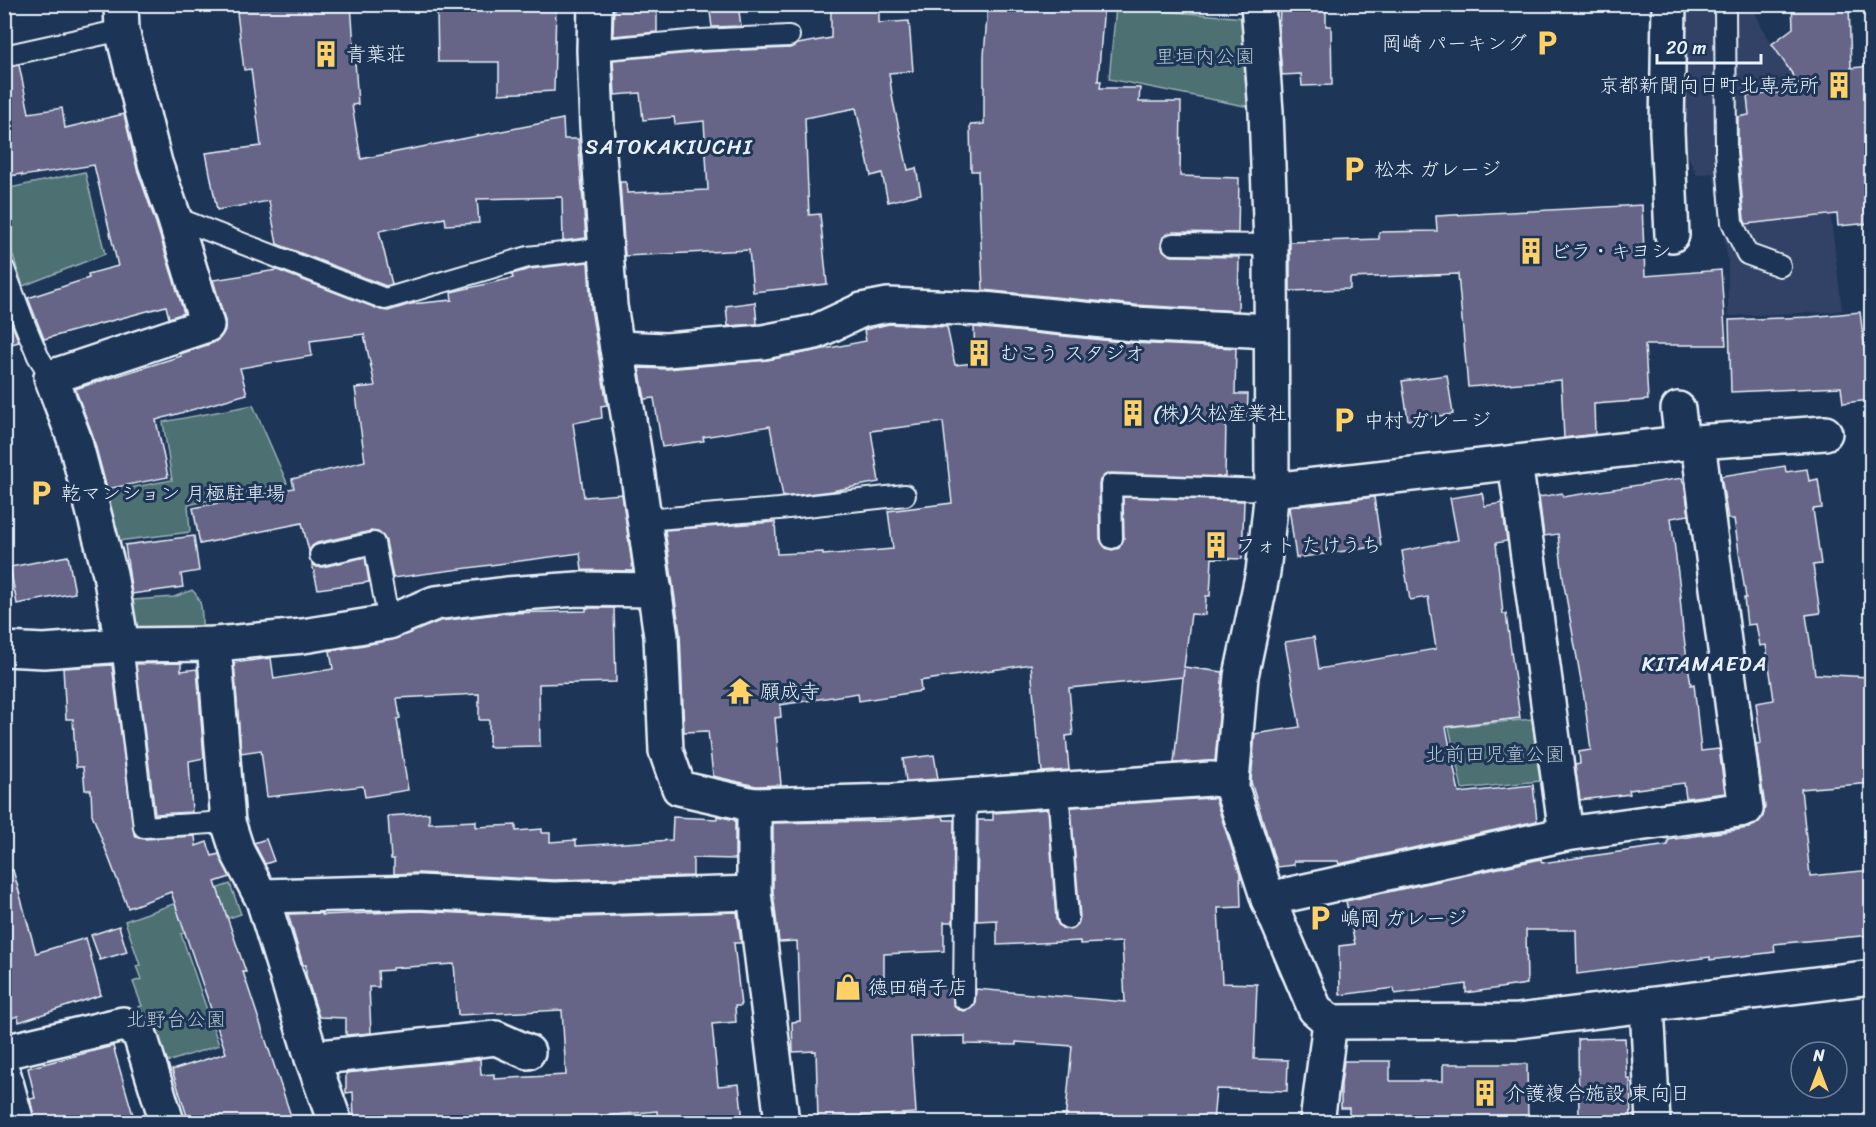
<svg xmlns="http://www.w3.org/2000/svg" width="1876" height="1127" font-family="Sriracha,'Klee One',sans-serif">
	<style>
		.built { fill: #334366 }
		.green { fill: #4d7072; stroke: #9ab0b5; stroke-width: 1.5 }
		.building { fill: #666588; stroke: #e8f1f8; stroke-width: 1.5 }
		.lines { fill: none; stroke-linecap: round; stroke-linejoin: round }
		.service-casing { stroke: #e8f1f8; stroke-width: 24 }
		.minor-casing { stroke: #e8f1f8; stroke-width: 38 }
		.service { stroke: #1d3557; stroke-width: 20 }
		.minor { stroke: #1d3557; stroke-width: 33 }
		.labels { text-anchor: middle; stroke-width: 6; stroke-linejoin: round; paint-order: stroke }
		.poi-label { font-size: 20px; fill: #e8f1f8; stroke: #1d3557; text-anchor: start }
		.park-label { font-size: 20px; fill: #b2c4c9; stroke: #1d3557 }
		.neighbourhood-label { font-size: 21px; letter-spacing: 1.5px; fill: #e8f1f8; stroke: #1d3557 }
	</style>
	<rect width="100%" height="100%" fill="#1d3557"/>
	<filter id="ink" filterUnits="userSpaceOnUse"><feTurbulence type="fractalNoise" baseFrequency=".0167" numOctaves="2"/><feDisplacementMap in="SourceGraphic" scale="12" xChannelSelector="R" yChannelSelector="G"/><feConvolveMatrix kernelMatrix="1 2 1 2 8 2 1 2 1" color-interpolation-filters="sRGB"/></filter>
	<g filter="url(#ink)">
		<polygon class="built" points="1685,5 1752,5 1763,30 1809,102 1822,144 1842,310 1830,312 1728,316 1728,261 1713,173 1697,175 1686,152"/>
		<g class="green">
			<polygon points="1116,7 1245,18 1250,107 1109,79"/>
			<polygon points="85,172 105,254 23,286 5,232 5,189"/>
			<polygon points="253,405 287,483 188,505 190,532 110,542 98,494 172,480 163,422"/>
			<path d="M192,590C203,600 202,613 202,628L137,633L127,610L133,600L174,597Z"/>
			<polygon points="1532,719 1540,781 1462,789 1449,727"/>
			<polygon points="230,884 241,914 181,934 219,1045 158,1065 138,1007 142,1006 133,982 141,979 136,966 140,965 125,921"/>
		</g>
		<g class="building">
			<polygon points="236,4 351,4 358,104 352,105 361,159 563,119 564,139 578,139 586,238 563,241 562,197 477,199 479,223 446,225 445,218 379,231 392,284 386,286 277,244 269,201 217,210 206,153 261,146 251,69 244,70"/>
			<polygon points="450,4 556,4 554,91 499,94 499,62 438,62 437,13 451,13"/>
			<polygon points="614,4 657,4 657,32 613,36"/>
			<polygon points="709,4 738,4 741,26 712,27"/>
			<polygon points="831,4 879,4 879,23 909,21 913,71 889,73 893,101 908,170 916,168 921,194 888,202 882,173 871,176 856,108 805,118 809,215 820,214 827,284 753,292 749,250 625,256 620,182 626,182 627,193 708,190 704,121 675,124 674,117 643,120 640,93 615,95 613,60 703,52 790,48 798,44 831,38"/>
			<polygon points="988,4 1104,4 1098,81 1101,81 1100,88 1140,88 1139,102 1181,102 1180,176 1239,178 1238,233 1173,232 1163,237 1161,244 1163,250 1172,256 1239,257 1238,311 1135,305 983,290 978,171 971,171 970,125 984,124 984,56"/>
			<polygon points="1280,4 1326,4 1326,26 1331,26 1332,85 1302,86 1301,74 1282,75 1279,36"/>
			<polygon points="1792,4 1849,4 1851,68 1872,66 1872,223 1838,226 1837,214 1746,224 1744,219 1738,151 1738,117 1749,115 1747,96 1803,90 1772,44 1793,28"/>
			<polygon points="19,65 29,113 62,108 65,128 124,114 137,169 156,223 184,313 169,318 166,306 44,339 28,298 89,278 88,274 118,266 94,165 22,176 22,174 4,177 4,68"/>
			<polygon points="1642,205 1645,276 1721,270 1726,345 1645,345 1648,400 1594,404 1595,434 1564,438 1561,380 1468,387 1458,274 1350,278 1350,289 1290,291 1290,242 1379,239 1379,232 1437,231 1436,216"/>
			<polygon points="588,262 591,309 607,405 601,406 602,418 573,423 584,497 622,494 633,571 582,570 580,553 393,578 386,541 383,536 378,532 371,531 317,543 312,546 309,551 302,523 200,544 193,508 294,488 292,479 365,461 355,388 375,386 364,334 310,341 312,356 240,368 247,394 156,420 168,477 107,489 92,433 75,389 181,356 180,354 213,343 220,338 225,330 225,320 213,280 277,270 381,310 388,311 411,304 452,300 451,292 513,278 512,274 530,269"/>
			<polygon points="755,302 757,324 728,326 726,306"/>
			<polygon points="4,305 19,342 4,346"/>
			<polygon points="1860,312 1871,400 1843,403 1841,387 1731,392 1729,320 1810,317"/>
			<polygon points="889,324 947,327 955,365 975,363 974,327 1132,343 1236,348 1235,394 1248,394 1247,421 1226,420 1225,477 1111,473 1105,475 1100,480 1099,485 1100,539 1106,548 1112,550 1119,548 1124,538 1123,497 1244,501 1242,559 1212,558 1210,596 1206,596 1205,615 1191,614 1184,667 1223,672 1215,761 1174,763 1184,669 1183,677 1069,688 1073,735 1066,736 1069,770 1042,772 1039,739 1037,739 1031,664 920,681 921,691 859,701 858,693 780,705 781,717 775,718 781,785 756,786 713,776 708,731 684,732 680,633 665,530 775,522 777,554 823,552 823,555 893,549 888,511 952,503 943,422 871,431 879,482 832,491 783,497 770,426 703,437 704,441 662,447 654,398 645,399 639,368 667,369 767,360 866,341 864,330"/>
			<polygon points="1447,375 1453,414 1408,420 1402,381"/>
			<polygon points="1785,466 1786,472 1807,469 1809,481 1818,479 1822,508 1813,509 1821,564 1813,565 1820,613 1806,615 1815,674 1869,677 1866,734 1872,733 1872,783 1801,789 1810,876 1872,870 1872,935 1774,944 1775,952 1710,960 1710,957 1577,974 1576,930 1526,930 1527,984 1466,993 1466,984 1395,994 1394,988 1340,995 1339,946 1355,944 1346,901 1541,859 1542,863 1668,845 1668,840 1749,828 1758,823 1763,816 1765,807 1756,744 1761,743 1756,703 1774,700 1766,645 1760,646 1756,624 1747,625 1744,598 1746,598 1734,519 1728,519 1721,476"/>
			<polygon points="1682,478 1683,482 1684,482 1689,515 1671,518 1681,597 1680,597 1683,631 1691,685 1694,684 1701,751 1719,749 1725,793 1686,798 1684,783 1629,790 1630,794 1580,800 1575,765 1580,764 1579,752 1591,750 1584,697 1564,585 1558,534 1544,536 1539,497 1562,493 1563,497"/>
			<polygon points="1482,493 1485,506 1502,503 1507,541 1496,543 1503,614 1506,614 1520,718 1446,727 1459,793 1533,785 1537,821 1339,864 1338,861 1294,861 1294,865 1277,867 1251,782 1255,734 1300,727 1285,642 1314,637 1319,669 1436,649 1428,597 1410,600 1402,551 1458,540 1450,498"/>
			<polygon points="1374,497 1381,546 1296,558 1289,507"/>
			<polygon points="194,536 199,571 181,574 183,587 132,594 125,545"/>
			<polygon points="68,556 75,593 17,604 10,567"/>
			<polygon points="365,557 369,582 318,589 312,564 317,567 323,567"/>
			<polygon points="586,608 614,608 616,682 539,684 540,746 489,747 489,720 479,720 479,694 397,698 400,718 397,719 408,790 365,797 363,786 267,797 261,750 241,753 234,663 271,658 274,679 333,669 330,651 392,640 440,621 506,613 586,611"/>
			<polygon points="181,663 181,671 197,669 204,758 189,761 192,812 155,814 136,664"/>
			<polygon points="112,665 134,834 138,838 145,839 195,836 196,846 207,842 212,856 219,854 230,877 215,882 246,972 243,972 293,1122 189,1122 172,1070 226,1053 171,892 128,908 92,814 91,790 85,790 83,767 76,767 73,719 66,719 63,668"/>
			<polygon points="934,755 938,779 906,781 903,759"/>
			<polygon points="1211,798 1215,798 1240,874 1241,907 1218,908 1222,983 1257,984 1254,1059 1288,1060 1287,1091 1216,1089 1213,1122 1065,1122 1072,1046 1016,1042 1016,1045 965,1044 965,1036 911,1037 916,1113 818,1119 816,1051 793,1052 792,1022 800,1021 797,941 779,942 773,892 773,823 891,821 891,820 943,816 944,820 954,820 953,922 944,922 944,951 884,954 884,981 952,987 953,1004 957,1009 964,1011 970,1009 975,1005 976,989 1125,1002 1122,942 1080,944 1080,941 997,945 997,920 977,921 978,820 993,820 993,813 1048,809 1056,919 1058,924 1062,928 1070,930 1078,924 1080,917 1071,807"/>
			<polygon points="429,813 429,823 476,821 476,827 516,825 516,831 542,829 542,833 550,833 550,842 576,840 576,846 672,840 673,817 717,819 717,816 735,820 735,859 693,858 693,876 554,880 419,873 394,874 394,859 391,859 388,816"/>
			<polygon points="266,839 274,861 265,864 254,843"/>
			<polygon points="13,870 36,953 86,938 101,995 19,1022 18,1016 4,1020 4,872"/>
			<polygon points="418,911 554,918 737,912 741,943 734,943 741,1006 735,1006 736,1022 712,1024 718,1086 739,1084 743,1122 658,1122 657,1111 595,1117 595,1122 456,1122 456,1121 354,1122 353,1092 346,1093 346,1073 480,1059 481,1075 494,1074 494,1079 566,1075 562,1010 458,1015 454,964 392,968 392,970 378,971 379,987 369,987 371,1033 346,1035 346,1018 319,1017 306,975 306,965 303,965 288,914 322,913 322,915"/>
			<polygon points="119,926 127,952 100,960 91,935"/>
			<polygon points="1625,1038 1627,1079 1630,1079 1631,1122 1579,1122 1578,1039"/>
			<polygon points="113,1046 135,1122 35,1122 30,1099 35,1098 28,1068"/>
			<polygon points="1344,1061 1390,1061 1390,1081 1443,1081 1443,1064 1527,1064 1528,1122 1349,1122 1349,1108 1341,1108 1341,1085"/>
		</g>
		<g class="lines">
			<defs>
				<g id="service">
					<polyline points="1725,4 1726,152 1732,222 1747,254 1780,266"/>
					<polyline points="594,50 700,40 789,36"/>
					<polyline points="4,56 122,30"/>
					<polyline points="174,217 385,299 528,257 606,248"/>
					<polyline points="1173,244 1271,245"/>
					<polyline points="4,269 25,325 38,356 51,377"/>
					<polyline points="644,520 779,509 905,495"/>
					<polyline points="1112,538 1111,485 1272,490"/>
					<polyline points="320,555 374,543 389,622"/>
					<polyline points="122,645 144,827 228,822"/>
					<polyline points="1058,789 1068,918"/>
					<polyline points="964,999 966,796"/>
				</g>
				<g id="minor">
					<polyline points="121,4 122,30 155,163 174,217 207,325 51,377 74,438 110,574 122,645"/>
					<polyline points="595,4 594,50 597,126 610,306 636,462 661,636 666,751 679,788 754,805 893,801 1211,779 1232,781"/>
					<polyline points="1258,4 1266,112 1271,245 1272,490 1263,572 1241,676 1232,781 1232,789 1268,899 1315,1009 1330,1022 1317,1122"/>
					<polyline points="1669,4 1667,131 1672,235"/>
					<polyline points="617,348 666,350 763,342 815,332 862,310 888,305 983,309 1134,324 1270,331"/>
					<polyline points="1678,409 1682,443"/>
					<polyline points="1515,462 1566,834"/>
					<polyline points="1272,490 1682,443 1825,433"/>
					<polyline points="214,644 228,822 238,853 263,900 312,1058 335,1122"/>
					<polyline points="4,649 44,651 122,645 216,644 303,636 389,622 435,603 507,594 578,589 655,590"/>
					<polyline points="754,805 754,893 782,1122"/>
					<polyline points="262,896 418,892 554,899 754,893"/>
					<polyline points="1268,899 1566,834 1746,809 1698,443"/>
					<polyline points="1647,1005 1653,1122"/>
					<polyline points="1330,1022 1518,1021 1872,977"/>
					<polyline points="4,1052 123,1024 139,1032 167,1122"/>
					<polyline points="312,1058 496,1038 528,1052"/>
					<polyline points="4,1075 17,1122"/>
				</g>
			</defs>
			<use href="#service" class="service-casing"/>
			<use href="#minor" class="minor-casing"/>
			<use href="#service" class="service"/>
			<use href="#minor" class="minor"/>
		</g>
	</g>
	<defs>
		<symbol id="parking-bare" viewBox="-9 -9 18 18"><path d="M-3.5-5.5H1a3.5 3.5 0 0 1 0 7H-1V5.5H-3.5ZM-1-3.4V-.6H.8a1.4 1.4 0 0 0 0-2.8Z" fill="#ffd166" stroke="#1d3557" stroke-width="2.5" paint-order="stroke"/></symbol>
		<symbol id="building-bare" viewBox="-9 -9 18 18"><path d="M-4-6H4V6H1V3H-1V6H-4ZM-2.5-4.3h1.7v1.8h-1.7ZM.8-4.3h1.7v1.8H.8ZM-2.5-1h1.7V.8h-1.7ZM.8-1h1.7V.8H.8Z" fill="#ffd166" stroke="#1d3557" stroke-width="2.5" paint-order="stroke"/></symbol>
		<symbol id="temple-bare" viewBox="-9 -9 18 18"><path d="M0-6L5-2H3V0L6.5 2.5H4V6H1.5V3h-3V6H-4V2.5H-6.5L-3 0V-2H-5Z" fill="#ffd166" stroke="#1d3557" stroke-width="2.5" paint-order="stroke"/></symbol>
		<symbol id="shop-bare" viewBox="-9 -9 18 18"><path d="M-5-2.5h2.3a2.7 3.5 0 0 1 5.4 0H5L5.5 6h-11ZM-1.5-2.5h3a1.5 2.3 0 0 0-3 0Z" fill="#ffd166" stroke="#1d3557" stroke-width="2.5" paint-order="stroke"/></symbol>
	</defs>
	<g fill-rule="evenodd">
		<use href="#parking-bare" x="1528" y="24" width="38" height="38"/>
		<use href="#building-bare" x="307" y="35" width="38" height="38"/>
		<use href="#building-bare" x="1820" y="66" width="38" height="38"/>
		<use href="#parking-bare" x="1335" y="150" width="38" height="38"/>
		<use href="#building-bare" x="1512" y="232" width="38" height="38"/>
		<use href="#building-bare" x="960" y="334" width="38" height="38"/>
		<use href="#building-bare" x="1114" y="394" width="38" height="38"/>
		<use href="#parking-bare" x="1325" y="401" width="38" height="38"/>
		<use href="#parking-bare" x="22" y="474" width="38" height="38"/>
		<use href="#building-bare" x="1197" y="526" width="38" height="38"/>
		<use href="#temple-bare" x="721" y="672" width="38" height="38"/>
		<use href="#parking-bare" x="1301" y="899" width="38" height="38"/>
		<use href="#shop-bare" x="829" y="968" width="38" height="38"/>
		<use href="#building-bare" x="1466" y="1074" width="38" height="38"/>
	</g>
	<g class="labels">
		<g class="poi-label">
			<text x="1527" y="50" text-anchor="end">岡崎 パーキング</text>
			<text x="346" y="61">青葉荘</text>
			<text x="1819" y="92" text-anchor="end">京都新聞向日町北専売所</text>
			<text x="1374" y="176">松本 ガレージ</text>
			<text x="1551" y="258">ビラ・キヨシ</text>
			<text x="999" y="360">むこう スタジオ</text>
			<text x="1153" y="420">(株)久松産業社</text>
			<text x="1364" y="427">中村 ガレージ</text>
			<text x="61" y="500">乾マンション 月極駐車場</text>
			<text x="1236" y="552">フォト たけうち</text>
			<text x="760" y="698">願成寺</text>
			<text x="1340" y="925">嶋岡 ガレージ</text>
			<text x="868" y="994">徳田硝子店</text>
			<text x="1505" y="1100">介護複合施設 東向日</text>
		</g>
		<g class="park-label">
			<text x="1205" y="63">里垣内公園</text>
			<text x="1495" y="761">北前田児童公園</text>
			<text x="176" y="1026">北野台公園</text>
		</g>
		<g class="neighbourhood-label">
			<text x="669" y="154">SATOKAKIUCHI</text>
			<text x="1705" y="671">KITAMAEDA</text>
		</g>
	</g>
	<rect width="1876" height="1127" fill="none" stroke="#1d3557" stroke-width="24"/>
	<rect x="12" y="12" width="1852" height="1103" fill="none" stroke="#e8f1f8" stroke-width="2" filter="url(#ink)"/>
	<g transform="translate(1819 1070)"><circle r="28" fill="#1d3557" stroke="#6e8097" stroke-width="1.5"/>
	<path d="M0-4.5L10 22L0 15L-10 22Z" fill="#ffd166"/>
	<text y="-9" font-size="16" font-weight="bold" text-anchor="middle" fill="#e8f1f8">N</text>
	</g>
	<path d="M1657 54v9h104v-9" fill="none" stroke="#e8f1f8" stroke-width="3"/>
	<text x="1666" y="54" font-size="18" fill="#e8f1f8" stroke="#1d3557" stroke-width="4.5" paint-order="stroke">20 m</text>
</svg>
